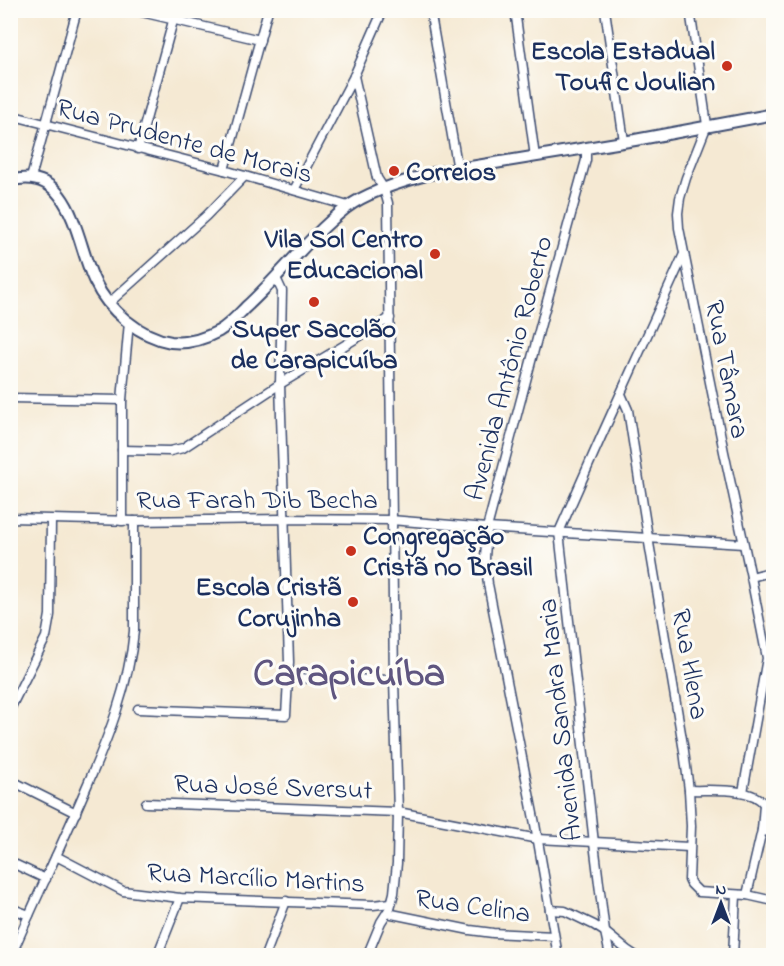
<svg xmlns="http://www.w3.org/2000/svg" width="784" height="966" font-family="'Indie Flower',sans-serif">
	<style>
		.lines { fill: none; stroke-linecap: round; stroke-linejoin: round }
		.minor-casing { stroke: #3c4b70; stroke-width: 11 }
		.tertiary-casing { stroke: #3c4b70; stroke-width: 14 }
		.minor { stroke: #fff; stroke-width: 8 }
		.tertiary { stroke: #fff; stroke-width: 10 }
		.poi-dot { fill: #c8321e; stroke: #fdfcf7; stroke-width: 2 }
		.labels { text-anchor: middle; stroke-width: 6; stroke-linejoin: round; paint-order: stroke }
		.poi-label { font-size: 27px; font-weight: bold; fill: #1b2f5e; stroke: #fdfcf7; text-anchor: end }
		.street-label { font-size: 27px; fill: #1b2f5e; stroke: #fdfcf7 }
		.town-label { font-size: 39px; font-weight: bold; fill: #5f5680; stroke: #fdfcf7 }
	</style>
	<rect width="100%" height="100%" fill="#fdfcf7"/>
	<filter id="ink" filterUnits="userSpaceOnUse"><feTurbulence type="fractalNoise" baseFrequency=".0167" numOctaves="2"/><feDisplacementMap in="SourceGraphic" scale="12" xChannelSelector="R" yChannelSelector="G"/><feConvolveMatrix kernelMatrix="1 2 1 2 8 2 1 2 1" color-interpolation-filters="sRGB"/></filter>
	<filter id="wash" filterUnits="userSpaceOnUse"><feTurbulence type="fractalNoise" baseFrequency=".008" numOctaves="4" result="noise"/><feDisplacementMap in="SourceGraphic" scale="24" xChannelSelector="R" yChannelSelector="G"/><feGaussianBlur stdDeviation="1.35" result="paint"/><feColorMatrix in="noise" values="0 0 0 0 0 0 0 0 0 0 0 0 0 0 0 0 0 1.4 0 .05"/><feComposite in="paint" operator="in"/></filter>
	<g filter="url(#wash)">
		<rect width="100%" height="100%" fill="#f5e9d3"/>
	</g>
	<g filter="url(#ink)">
		<g class="lines">
			<defs>
				<g id="minor">
					<polyline points="133,10 260,40"/>
					<polyline points="430,10 458,170"/>
					<polyline points="515,10 535,157"/>
					<polyline points="605,10 624,141"/>
					<polyline points="690,10 707,125 686,178 680,198 678,213 679,228 724,452 751,577 767,658 743,792"/>
					<polyline points="354,76 377,178 384,189 388,203 394,680 398,812 397,863 394,893 390,908 381,922 367,956"/>
					<polyline points="10,115 224,170 348,206"/>
					<polyline points="138,149 176,10"/>
					<polyline points="224,170 268,10"/>
					<polyline points="31,178 77,10"/>
					<polyline points="294,190 354,76 383,10"/>
					<polyline points="109,303 206,216 245,176"/>
					<polyline points="621,394 628,410 648,537 684,751 689,790 691,826 689,880 691,884 699,892 747,895 774,901"/>
					<polyline points="10,398 122,400"/>
					<polyline points="122,450 170,451 183,448 280,384 390,318"/>
					<polyline points="10,518 134,521 284,519 391,520 487,528 743,544"/>
					<polyline points="122,521 122,400 129,322"/>
					<polyline points="751,577 774,571"/>
					<polyline points="288,678 394,680"/>
					<polyline points="10,709 46,637 50,615 51,520"/>
					<polyline points="138,709 286,715 289,662 280,384 282,291 276,278"/>
					<polyline points="10,780 76,813"/>
					<path d="M689,790C709,791 751,786 764,804L762,830L747,895"/>
					<polyline points="146,803 398,812 538,839 689,847"/>
					<polyline points="762,830 774,834"/>
					<polyline points="56,856 123,891 180,898 373,905 391,903"/>
					<polyline points="10,862 46,879"/>
					<polyline points="10,908 29,915"/>
					<polyline points="550,910 565,911 594,925 605,932 627,950 636,956"/>
					<polyline points="387,913 470,930 493,933 554,936"/>
					<path d="M11,956C35,900 62,845 86,788C108,738 129,686 134,631V521"/>
					<polyline points="157,956 180,898"/>
					<polyline points="265,956 286,901"/>
					<polyline points="558,956 535,824 488,584 485,558 487,528 543,316 586,160 586,148"/>
					<polyline points="610,956 605,932 594,843 559,532 601,437 684,254"/>
					<polyline points="733,956 736,895"/>
				</g>
				<path id="tertiary" d="M10,181C73,163 76,245 95,282C108,310 140,337 171,342C188,344 204,339 219,331C229,325 237,316 246,307C280,276 309,237 346,208C368,191 407,180 434,173L635,140L774,114"/>
			</defs>
			<use href="#minor" class="minor-casing"/>
			<use href="#tertiary" class="tertiary-casing"/>
			<use href="#minor" class="minor"/>
			<use href="#tertiary" class="tertiary"/>
		</g>
	</g>
	<g class="poi-dot">
		<circle cx="727" cy="66" r="6"/>
		<circle cx="394" cy="171" r="6"/>
		<circle cx="435" cy="254" r="6"/>
		<circle cx="314" cy="302" r="6"/>
		<circle cx="351" cy="551" r="6"/>
		<circle cx="353" cy="602" r="6"/>
	</g>
	<g class="labels">
		<g class="poi-label">
			<text x="715" y="59">Escola Estadual<tspan x="715" dy="31">Toufic Joulian</tspan></text>
			<text x="406" y="180" text-anchor="start">Correios</text>
			<text x="423" y="247">Vila Sol Centro<tspan x="423" dy="31">Educacional</tspan></text>
			<text x="314" y="337" text-anchor="middle">Super Sacolão<tspan x="314" dy="31">de Carapicuíba</tspan></text>
			<text x="363" y="544" text-anchor="start">Congregação<tspan x="363" dy="31">Cristã no Brasil</tspan></text>
			<text x="341" y="595">Escola Cristã<tspan x="341" dy="31">Corujinha</tspan></text>
		</g>
		<g class="street-label">
			<text transform="translate(185 140) rotate(15)" y="9">Rua Prudente de Morais</text>
			<text transform="translate(508 368) rotate(-75)" y="9">Avenida Antônio Roberto</text>
			<text transform="translate(728 369) rotate(79)" y="9">Rua Tâmara</text>
			<text x="257" y="508">Rua Farah Dib Becha</text>
			<text transform="translate(691 664) rotate(80)" y="9">Rua Hlena</text>
			<text transform="translate(559 720) rotate(-96)" y="9">Avenida Sandra Maria</text>
			<text transform="translate(273 786) rotate(2)" y="9">Rua José Sversut</text>
			<text transform="translate(256 877) rotate(3)" y="9">Rua Marcílio Martins</text>
			<text transform="translate(473 905) rotate(8)" y="9">Rua Celina</text>
		</g>
		<g class="town-label">
			<text x="349" y="685">Carapicuíba</text>
		</g>
	</g>
	<rect width="784" height="966" fill="none" stroke="#fdfcf7" stroke-width="36"/>
	<g transform="translate(721 903)" stroke="#fdfcf7" stroke-width="4.5" paint-order="stroke">
	<path d="M0-4.5L10 22L0 15L-10 22Z" fill="#1b2f5e"/>
	<text y="-9" font-size="16" font-weight="bold" text-anchor="middle" fill="#1b2f5e">N</text>
	</g>
</svg>
